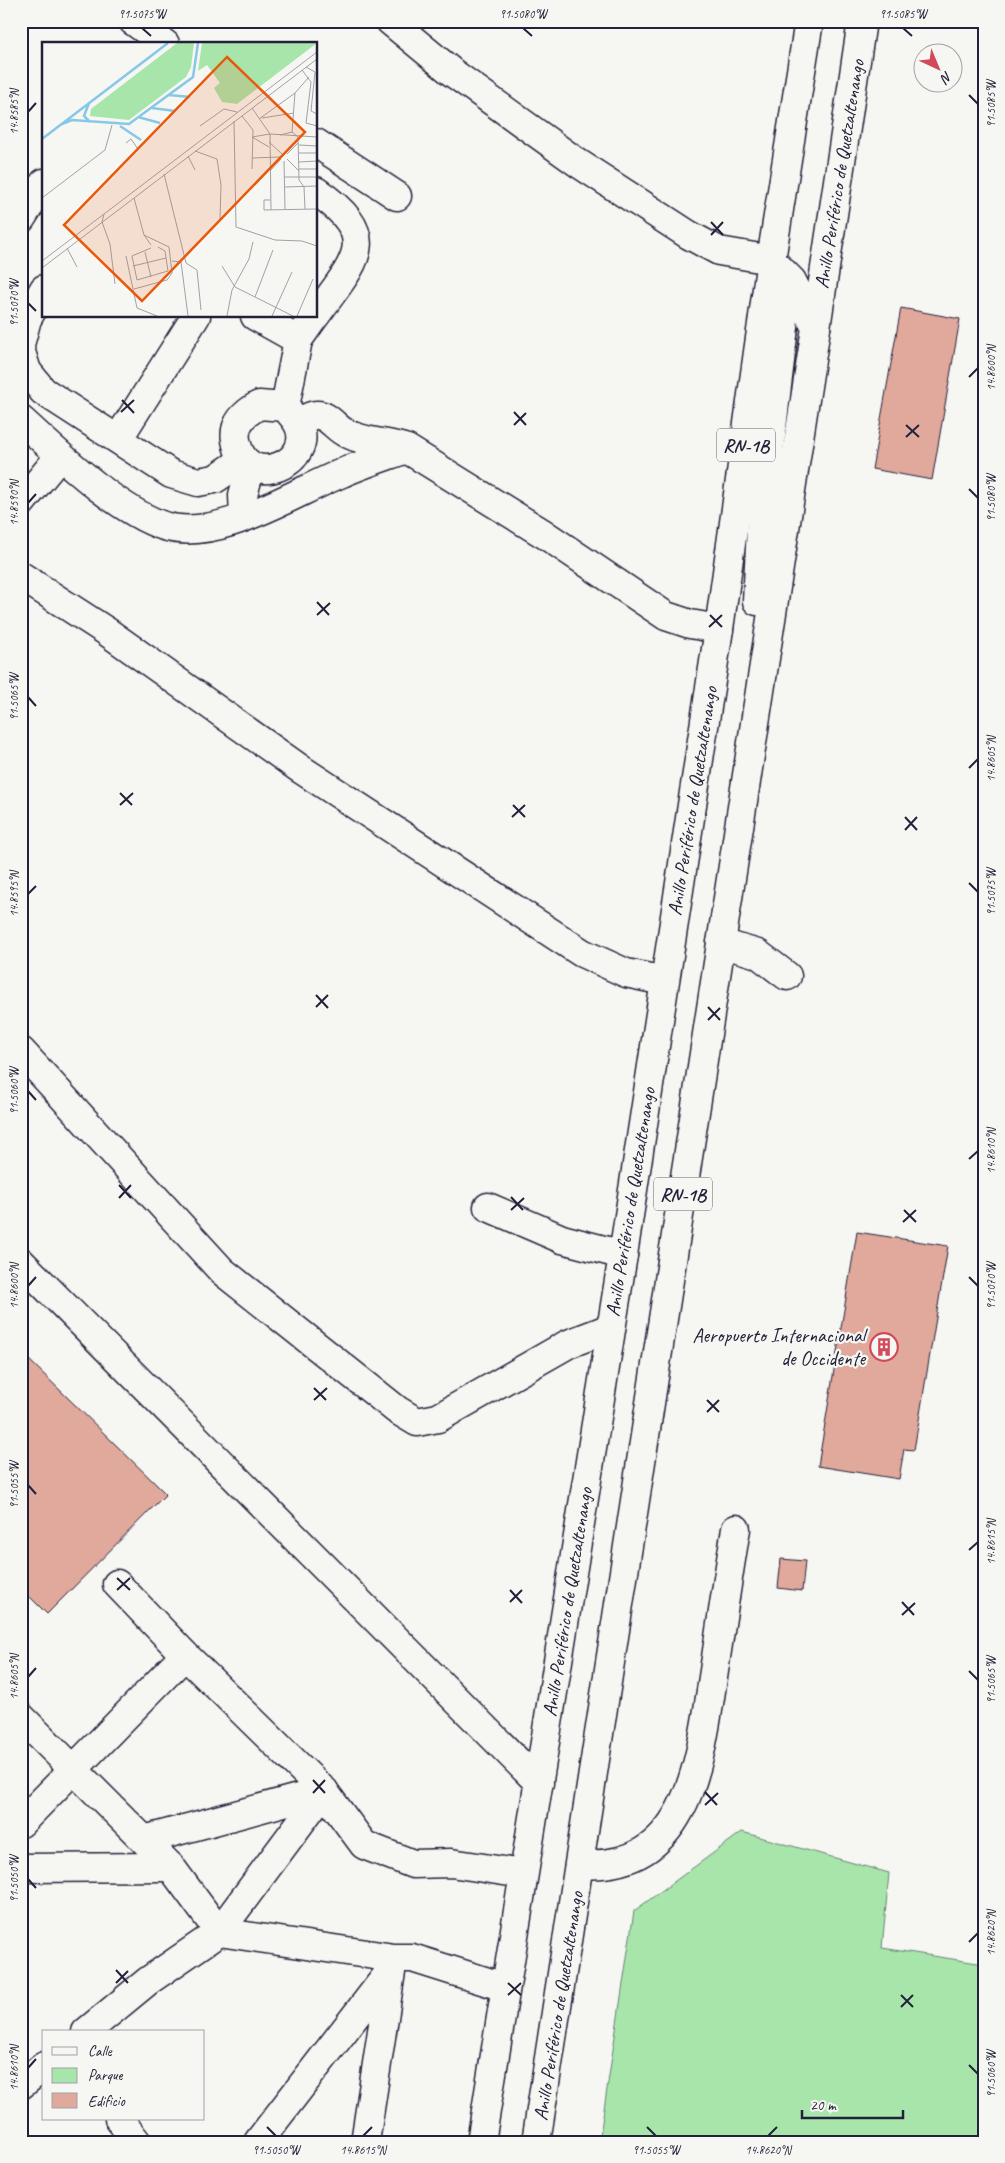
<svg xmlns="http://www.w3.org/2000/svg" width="1005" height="2163" font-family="Caveat,sans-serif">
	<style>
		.green { fill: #a8e5ab; stroke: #658473 }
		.building { fill: #e1a89c; stroke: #22223b }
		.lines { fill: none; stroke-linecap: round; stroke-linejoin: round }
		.minor-casing { stroke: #22223b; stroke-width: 31 }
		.highway-casing { stroke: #22223b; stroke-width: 31 }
		.minor { stroke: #f6f6f2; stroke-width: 28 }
		.highway { stroke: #f6f6f2; stroke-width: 28 }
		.ticks { fill: none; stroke: #22223b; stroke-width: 2 }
		.labels { text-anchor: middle; stroke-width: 4.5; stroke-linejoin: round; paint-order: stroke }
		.shield { fill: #f6f6f2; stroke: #626272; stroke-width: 1 }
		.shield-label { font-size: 19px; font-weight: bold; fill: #22223b }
		.street-label { font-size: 20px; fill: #22223b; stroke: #f6f6f2 }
		.poi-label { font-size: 20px; fill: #22223b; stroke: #f6f6f2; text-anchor: end }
		.inset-river { fill: none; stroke: #87c7e8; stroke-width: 2.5 }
		.inset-road { fill: none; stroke: #a1a1a9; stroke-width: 1 }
		.view { fill: #e8590c; fill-opacity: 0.15; stroke: #e8590c; stroke-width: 2.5 }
		.inset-edge { fill: none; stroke: #22223b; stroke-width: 2.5 }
		.neatline { fill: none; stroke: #22223b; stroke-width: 2 }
		.ticks-label { font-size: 12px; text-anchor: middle; fill: #22223b }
	</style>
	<rect width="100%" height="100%" fill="#f6f6f2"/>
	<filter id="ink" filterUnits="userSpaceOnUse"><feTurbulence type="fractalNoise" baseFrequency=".02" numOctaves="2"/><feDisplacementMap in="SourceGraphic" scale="10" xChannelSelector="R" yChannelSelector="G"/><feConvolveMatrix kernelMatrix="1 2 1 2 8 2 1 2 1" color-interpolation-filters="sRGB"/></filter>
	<g filter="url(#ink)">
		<polygon class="green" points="742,1832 889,1873 882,1948 984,1964 984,2142 599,2142 634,1911"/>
		<g class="building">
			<polygon points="901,308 960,319 932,480 872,469"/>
			<polygon points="857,1232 948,1246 914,1450 904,1449 899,1479 818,1466"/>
			<polygon points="21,1352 166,1494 47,1614 21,1588"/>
			<polygon points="781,1559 805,1561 802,1591 778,1588"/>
		</g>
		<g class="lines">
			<defs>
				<g id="minor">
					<polyline points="133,21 165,44"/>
					<polyline points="390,21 453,73 578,163 689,235 719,251 771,260"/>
					<polyline points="316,143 397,196"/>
					<path d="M316,191C384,238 355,261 316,315"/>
					<polyline points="21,219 44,183"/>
					<polyline points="255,316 298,340"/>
					<polyline points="21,341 27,319 44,289"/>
					<polyline points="21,352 27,371 43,391 171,474 198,482 215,479 243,460"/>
					<path d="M259,405L285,407C289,412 294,417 297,422C320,462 245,495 236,440C233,423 245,413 259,405Z"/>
					<polyline points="285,407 298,340 315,316"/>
					<path d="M21,420C59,454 116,510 164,526C217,543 293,493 342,473C362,464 384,457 406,449"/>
					<path d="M298,423C303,420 310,415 316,415C328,414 336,429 346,433C368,444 385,441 407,449L544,534L666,616L690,624L719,629"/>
					<polyline points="118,439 196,316"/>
					<polyline points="21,503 60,456"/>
					<polyline points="244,516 243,495 251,466"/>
					<polyline points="21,576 106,631 299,768 582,953 626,973 664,981"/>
					<polyline points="721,943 758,954 787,976"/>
					<polyline points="21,1051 222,1271 397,1410 417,1422 438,1418 568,1344 610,1328"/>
					<polyline points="488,1207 562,1239 623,1255"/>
					<polyline points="21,1262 539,1783"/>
					<polyline points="117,1584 185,1655 324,1791 364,1845 413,1864 451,1863 523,1874"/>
					<polyline points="21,1717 171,1867 219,1932 394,1958 412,1958 504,1987"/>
					<polyline points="21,1823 185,1655"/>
					<polyline points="144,1840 324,1791"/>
					<path d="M580,1864C692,1873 701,1753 714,1671C721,1624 728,1576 736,1529"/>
					<polyline points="21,1868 171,1867"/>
					<polyline points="86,2032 148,1981 219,1932 324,1791"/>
					<polyline points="21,2085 44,2066"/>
					<polyline points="119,2119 137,2142"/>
					<polyline points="258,2142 391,1970"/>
					<polyline points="365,2142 391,1972"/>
				</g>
				<g id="highway">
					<polyline points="816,328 862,21"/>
					<polyline points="757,601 762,511 784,327 776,284"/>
					<polyline points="481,2142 623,1255 719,629 771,260 809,21"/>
					<polyline points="536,2142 816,328 792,281 771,260"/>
				</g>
			</defs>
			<use href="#minor" class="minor-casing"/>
			<use href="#highway" class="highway-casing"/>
			<use href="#minor" class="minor"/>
			<use href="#highway" class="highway"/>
		</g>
	</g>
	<path class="ticks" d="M142,28L151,36M523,28L532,36M903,28L912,36M969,95L978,104M28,112L36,103M711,222L723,235M711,235L723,222M28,303L36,311M969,377L978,368M122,400L134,413M121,412L134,400M514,412L526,425M514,425L526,413M906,425L919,437M906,437L919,425M969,489L978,498M28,503L36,494M317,602L329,615M317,615L330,603M710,615L722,627M709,627L722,615M28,697L36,706M969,768L978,759M120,793L132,805M120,805L133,793M513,805L525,817M512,817L525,805M905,817L917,830M905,830L917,817M969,883L978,892M28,894L36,886M316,995L328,1008M316,1007L328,995M708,1007L720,1020M708,1020L720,1008M28,1091L36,1100M969,1159L978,1151M119,1185L131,1198M511,1197L523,1210M119,1198L131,1185M511,1210L524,1198M904,1210L916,1222M903,1222L916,1210M969,1277L978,1286M28,1286L36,1277M314,1388L326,1400M314,1400L327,1388M707,1400L719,1412M707,1412L719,1400M28,1485L36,1494M969,1550L978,1542M117,1578L130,1590M117,1590L130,1578M510,1590L522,1603M510,1602L522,1590M902,1602L914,1615M902,1615L915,1603M969,1671L978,1680M28,1677L36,1668M313,1780L325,1793M705,1792L717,1805M313,1793L325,1780M705,1805L718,1793M28,1879L36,1888M969,1942L978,1933M116,1970L128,1983M116,1983L128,1971M508,1983L521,1995M508,1995L521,1983M901,1995L913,2007M901,2007L913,1995M969,2065L978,2074M28,2068L36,2059M267,2127L276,2136M647,2127L656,2136M363,2136L372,2127M768,2136L777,2127"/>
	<defs>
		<symbol id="building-ring" viewBox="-11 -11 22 22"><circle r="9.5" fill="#f6f6f2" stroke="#d1495b" stroke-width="1.5"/><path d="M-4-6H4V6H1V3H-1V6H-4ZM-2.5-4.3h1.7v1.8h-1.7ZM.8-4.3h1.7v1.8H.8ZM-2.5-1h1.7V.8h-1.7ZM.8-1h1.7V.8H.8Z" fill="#d1495b"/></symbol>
	</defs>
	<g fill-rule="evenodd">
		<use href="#building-ring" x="868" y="1331" width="32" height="32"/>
	</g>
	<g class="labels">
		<g class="shield">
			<rect x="717" y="428.5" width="58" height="33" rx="4"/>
			<rect x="654" y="1177.5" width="58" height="33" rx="4"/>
		</g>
		<g class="shield-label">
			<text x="746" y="452">RN-1B</text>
			<text x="683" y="1201">RN-1B</text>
		</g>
		<g class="street-label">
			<text transform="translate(839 174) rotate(-81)" y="7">Anillo Periférico de Quetzaltenango</text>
			<text transform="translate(692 801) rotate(-81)" y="7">Anillo Periférico de Quetzaltenango</text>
			<text transform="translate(630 1202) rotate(-81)" y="7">Anillo Periférico de Quetzaltenango</text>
			<text transform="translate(567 1602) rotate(-81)" y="7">Anillo Periférico de Quetzaltenango</text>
			<text transform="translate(558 2006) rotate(-81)" y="7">Anillo Periférico de Quetzaltenango</text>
		</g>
		<g class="poi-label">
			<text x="865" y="1342">Aeropuerto Internacional<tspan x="865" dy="23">de Occidente</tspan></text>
		</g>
	</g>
	<g transform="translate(42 42)">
		<rect width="275" height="275" fill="#f6f6f2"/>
		<path d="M135,1H152L149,25L144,35L87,78L48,74L49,67ZM160,1H275L195,62L180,60L172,46L178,41L165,23L156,29Z" fill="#a8e5ab"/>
		<path class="inset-river" d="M127,53L148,55M47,61L42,74L48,80M110,66L133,69M96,75L118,81M20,82L30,78L87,82L151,35L156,1M78,84L99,98M0,97L126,1"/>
		<path class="inset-road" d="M264,25L273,30L269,69L275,72M260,28L269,40L264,81L275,84M210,66L228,92L229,168M200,74L211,88L210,127M220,76L252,71M217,77L253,51L267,35M192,79L194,185L233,198L260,199L275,204M158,84L182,67L195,70M250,90L253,51M238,93L250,90L256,95L257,138L262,145L263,167M210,95L228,92L275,95M210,95L227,105M227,100L240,112M84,101L89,97L96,107M257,103L275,104M153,109L175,117L179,143L178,178M257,111H275M245,112L256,101M146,114L153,128M210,116L238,115M245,117L257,129M242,119L243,167M257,120L275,119M257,127H275M228,129L239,117M122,132L144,221L155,228L159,268M242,135H275M243,145L275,144M0,156L63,108L70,83M92,156L102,193L109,203M228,158H222V168L275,167M60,180L68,202L73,242M60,180L62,172L275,10M25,206L35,225M109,206L90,214L95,238L126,229L123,209L116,205M103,210L109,235M84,214L95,266L115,274M0,219L62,172M130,219L139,220L146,274M91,224L124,216M180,224L193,245L251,274M0,226L275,17M92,247L125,238L130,231L127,205L102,193M213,255L231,208M185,274L190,248L207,217L211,200M230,274L250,230M255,274L271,237"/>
		<path class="view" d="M185,15L263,90L100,259L22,183Z"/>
		<rect width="275" height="275" class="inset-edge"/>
	</g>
	<rect width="1005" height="2163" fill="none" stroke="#f6f6f2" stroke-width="55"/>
	<rect x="42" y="2030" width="162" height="90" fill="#f6f6f2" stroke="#a1a1a9"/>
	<rect x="52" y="2047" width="25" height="8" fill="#f6f6f2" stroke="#a1a1a9"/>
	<text x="88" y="2056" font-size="15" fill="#22223b">Calle</text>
	<rect x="52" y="2068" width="25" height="15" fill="#a8e5ab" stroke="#a1a1a9"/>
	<text x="88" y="2080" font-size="15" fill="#22223b">Parque</text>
	<rect x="52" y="2093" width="25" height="15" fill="#e1a89c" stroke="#a1a1a9"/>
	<text x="88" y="2106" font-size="15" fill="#22223b">Edificio</text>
	<g transform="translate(938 68) rotate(136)"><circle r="24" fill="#f6f6f2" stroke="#a1a1a9"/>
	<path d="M0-4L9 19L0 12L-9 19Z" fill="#d1495b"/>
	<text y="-8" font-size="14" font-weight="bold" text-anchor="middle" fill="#22223b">N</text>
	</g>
	<path d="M802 2110v8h101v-8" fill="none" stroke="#22223b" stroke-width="2.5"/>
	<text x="810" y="2110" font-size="15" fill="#22223b" stroke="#f6f6f2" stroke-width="4" paint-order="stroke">20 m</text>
	<rect x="28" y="28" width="950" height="2108" class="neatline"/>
	<g class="ticks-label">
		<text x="142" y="18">91.5075°W</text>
		<text x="523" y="18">91.5080°W</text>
		<text x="903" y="18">91.5085°W</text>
		<text transform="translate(991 104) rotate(-90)" y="4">91.5085°W</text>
		<text transform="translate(14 112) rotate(-90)" y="4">14.8585°N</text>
		<text transform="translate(14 303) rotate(-90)" y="4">91.5070°W</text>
		<text transform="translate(991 368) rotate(-90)" y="4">14.8600°N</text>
		<text transform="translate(991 498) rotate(-90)" y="4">91.5080°W</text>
		<text transform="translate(14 503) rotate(-90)" y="4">14.8590°N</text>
		<text transform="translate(14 697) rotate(-90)" y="4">91.5065°W</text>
		<text transform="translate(991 759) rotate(-90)" y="4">14.8605°N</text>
		<text transform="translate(991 892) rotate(-90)" y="4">91.5075°W</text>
		<text transform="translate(14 894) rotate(-90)" y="4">14.8595°N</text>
		<text transform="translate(14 1091) rotate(-90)" y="4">91.5060°W</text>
		<text transform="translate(991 1151) rotate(-90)" y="4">14.8610°N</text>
		<text transform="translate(14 1286) rotate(-90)" y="4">14.8600°N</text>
		<text transform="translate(991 1286) rotate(-90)" y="4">91.5070°W</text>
		<text transform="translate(14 1485) rotate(-90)" y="4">91.5055°W</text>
		<text transform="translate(991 1542) rotate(-90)" y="4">14.8615°N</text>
		<text transform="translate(14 1677) rotate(-90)" y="4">14.8605°N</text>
		<text transform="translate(991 1680) rotate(-90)" y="4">91.5065°W</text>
		<text transform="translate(14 1879) rotate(-90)" y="4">91.5050°W</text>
		<text transform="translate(991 1933) rotate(-90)" y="4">14.8620°N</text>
		<text transform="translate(14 2068) rotate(-90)" y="4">14.8610°N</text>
		<text transform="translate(991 2074) rotate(-90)" y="4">91.5060°W</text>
		<text x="276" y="2154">91.5050°W</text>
		<text x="363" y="2154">14.8615°N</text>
		<text x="656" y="2154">91.5055°W</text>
		<text x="768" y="2154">14.8620°N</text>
	</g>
</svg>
